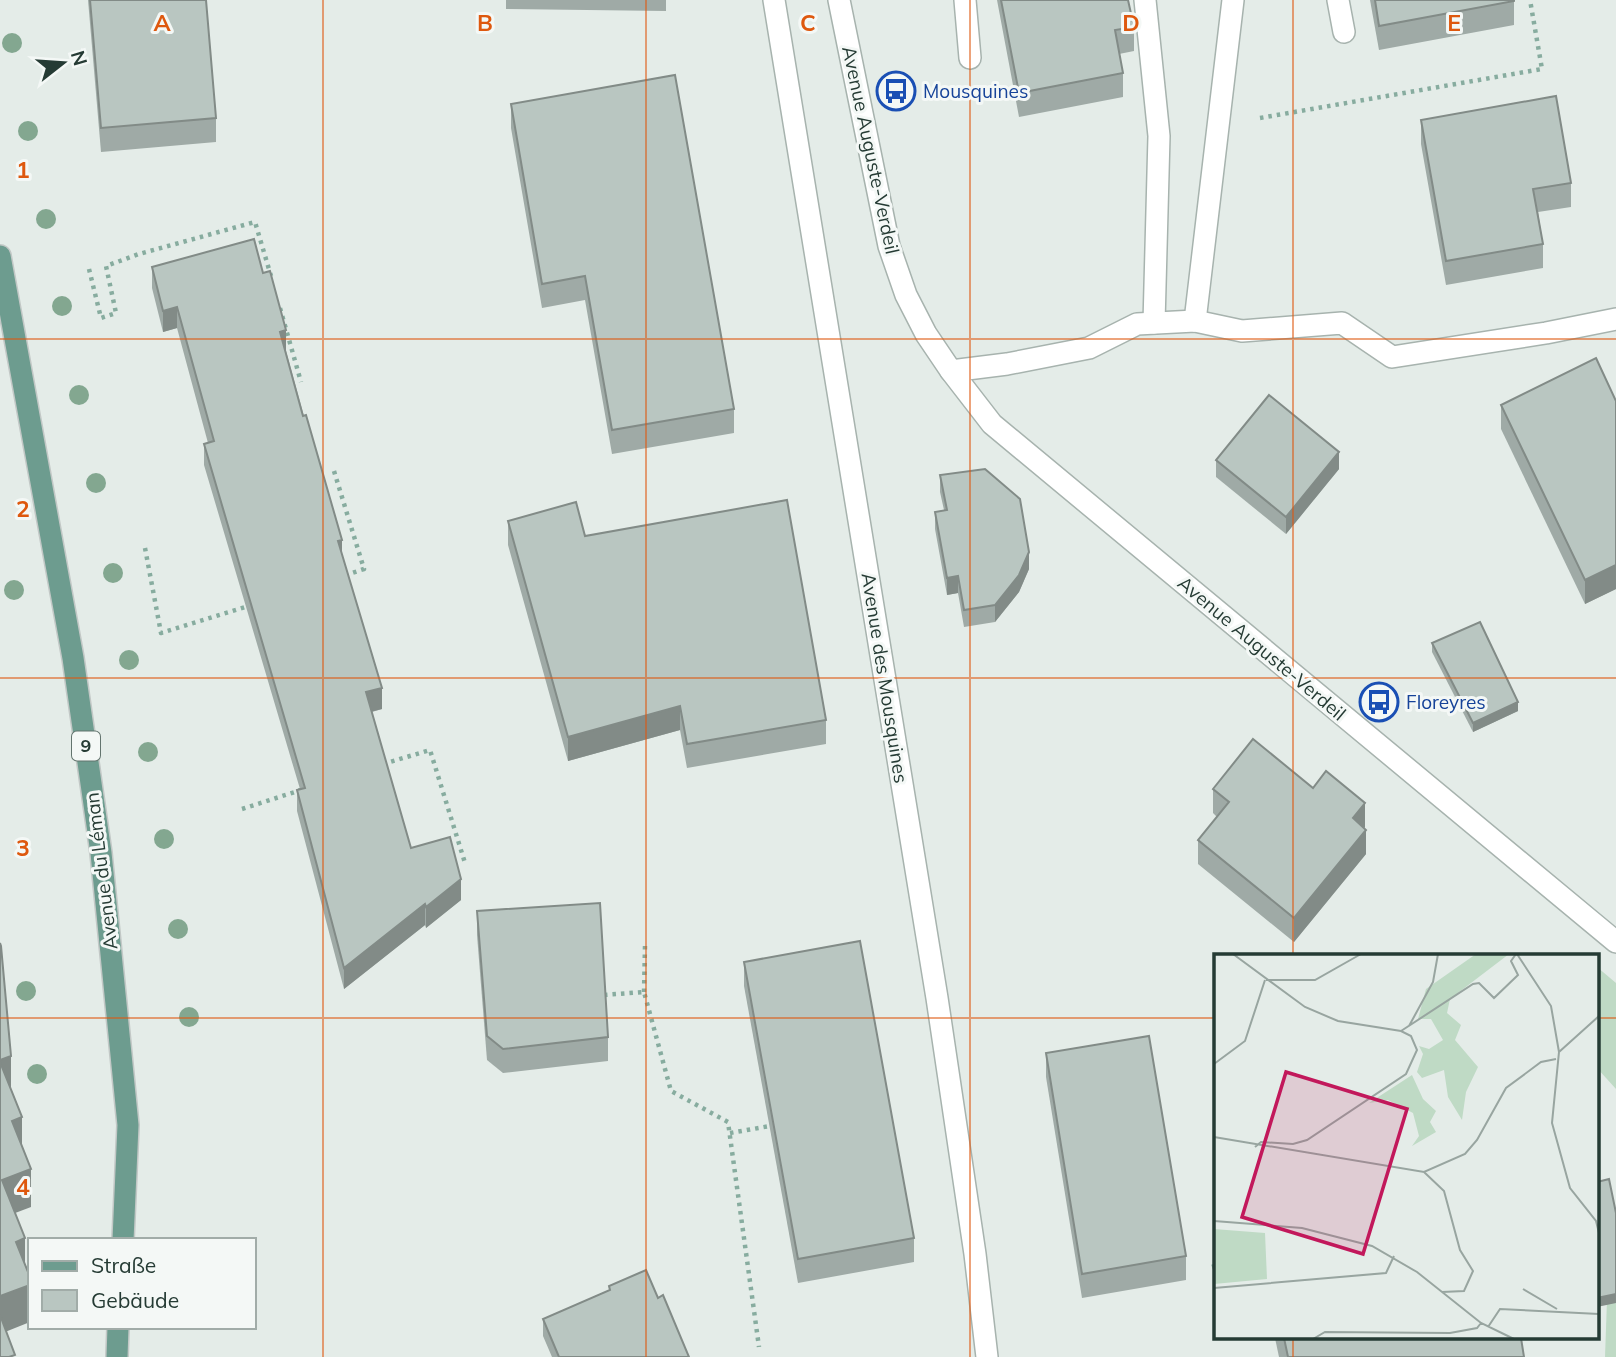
<svg xmlns="http://www.w3.org/2000/svg" width="1616" height="1357" font-family="Mulish,sans-serif">
	<style>
		.green { fill: #bfdac5 }
		.lines { fill: none; stroke-linecap: round; stroke-linejoin: round }
		.service-casing { stroke: #a7b3ae; stroke-width: 24 }
		.minor-casing { stroke: #a7b3ae; stroke-width: 24 }
		.primary-casing { stroke: #c2c8c6; stroke-width: 24 }
		.path { stroke: #87ac9f; stroke-width: 4.5; stroke-dasharray: 3.5 5; stroke-linecap: butt }
		.service { stroke: #fff; stroke-width: 21 }
		.minor { stroke: #fff; stroke-width: 21 }
		.primary { stroke: #6d9c8f; stroke-width: 21 }
		.tree { fill: #83a790 }
		.wall { fill: #9faaa6 }
		.shaded-wall { fill: #828b87 }
		.building { fill: #b9c6c1; stroke: #828b87; stroke-width: 2 }
		.grid { fill: none; stroke: #de580e; stroke-width: 2; stroke-opacity: 0.55 }
		.labels { text-anchor: middle; stroke-width: 6; stroke-linejoin: round; paint-order: stroke }
		.shield { fill: #f4f8f6; stroke: #63746e; stroke-width: 2 }
		.shield-label { font-size: 18px; font-weight: bold; fill: #253b34 }
		.transit-label { font-size: 19px; fill: #164399; stroke: #f4f8f6; text-anchor: start }
		.street-label { font-size: 19px; fill: #253b34; stroke: #f4f8f6 }
		.inset-road { fill: none; stroke: #98a5a0; stroke-width: 2 }
		.view { fill: #c2185b; fill-opacity: 0.15; stroke: #c2185b; stroke-width: 3.5 }
		.inset-edge { fill: none; stroke: #253b34; stroke-width: 3.5 }
		.grid-label { font-size: 23px; text-anchor: middle; font-weight: bold; fill: #de580e; stroke: #f4f8f6; stroke-width: 6; stroke-linejoin: round; paint-order: stroke }
	</style>
	<rect width="100%" height="100%" fill="#e4ece8"/>
	<g class="green">
		<polygon points="1597,967 1616,983 1616,1089 1597,1068"/>
		<polygon points="1616,1247 1616,1357 1605,1357 1608,1271"/>
	</g>
	<g class="lines">
		<defs>
			<g id="service">
				<polyline points="965,0 970,58"/>
				<polyline points="1145,0 1159,136 1154,323"/>
				<polyline points="1338,0 1344,32"/>
				<polyline points="1195,321 1233,0"/>
				<polyline points="951,371 1007,364 1089,348 1137,324 1195,321 1242,331 1342,323 1392,357 1546,333 1616,319"/>
			</g>
			<g id="minor">
				<polyline points="774,0 937,998 975,1254 987,1357"/>
				<polyline points="839,0 889,246 906,295 926,334 951,371 992,424 1616,942"/>
			</g>
			<g id="primary">
				<polyline points="0,256 73,658 101,853 128,1125 123,1240"/>
				<polyline points="117,1357 118,1327"/>
			</g>
		</defs>
		<use href="#service" class="service-casing"/>
		<use href="#minor" class="minor-casing"/>
		<use href="#primary" class="primary-casing"/>
		<g class="path">
			<polyline points="1260,118 1542,69 1530,0"/>
			<polyline points="89,269 101,318 116,313 106,266 139,254 255,222 271,276"/>
			<polyline points="280,308 301,382"/>
			<polyline points="334,471 364,569 343,576"/>
			<polyline points="145,548 161,633 252,605"/>
			<polyline points="383,764 430,750 465,863"/>
			<polyline points="242,809 301,790"/>
			<polyline points="644,992 645,946"/>
			<polyline points="604,995 644,992 671,1091 728,1122 759,1347"/>
			<polyline points="730,1133 770,1126"/>
			<polyline points="1212,1267 1215,1266"/>
		</g>
		<use href="#service" class="service"/>
		<use href="#minor" class="minor"/>
		<use href="#primary" class="primary"/>
	</g>
	<g class="tree">
		<circle cx="12" cy="43" r="10"/>
		<circle cx="28" cy="131" r="10"/>
		<circle cx="46" cy="219" r="10"/>
		<circle cx="62" cy="306" r="10"/>
		<circle cx="79" cy="395" r="10"/>
		<circle cx="96" cy="483" r="10"/>
		<circle cx="113" cy="573" r="10"/>
		<circle cx="14" cy="590" r="10"/>
		<circle cx="129" cy="660" r="10"/>
		<circle cx="148" cy="752" r="10"/>
		<circle cx="164" cy="839" r="10"/>
		<circle cx="178" cy="929" r="10"/>
		<circle cx="26" cy="991" r="10"/>
		<circle cx="189" cy="1017" r="10"/>
		<circle cx="37" cy="1074" r="10"/>
	</g>
	<g class="wall">
		<polygon points="88,0 206,0 216,118 216,142 101,152"/>
		<polygon points="506,0 666,0 666,11 506,9"/>
		<polygon points="997,0 1128,0 1134,27 1134,51 1119,54 1123,73 1123,97 1019,117"/>
		<polygon points="1370,0 1514,0 1514,25 1379,50"/>
		<polygon points="511,104 734,409 734,433 612,454 585,300 542,308 511,128"/>
		<polygon points="1421,120 1571,183 1571,207 1538,212 1543,244 1543,268 1446,285 1421,144"/>
		<polygon points="152,267 286,351 342,554 382,709 372,712 411,848 461,900 426,928 425,925 344,989 297,811 297,790 300,789 204,465 204,444 208,443 177,328 163,332 152,288"/>
		<polygon points="1616,401 1616,589 1585,604 1501,429 1501,405"/>
		<polygon points="1216,460 1339,469 1286,534 1216,477"/>
		<polygon points="940,475 1029,569 1019,592 995,622 964,627 958,593 947,595 935,529 935,512 944,510 940,492"/>
		<polygon points="508,521 585,536 826,720 826,744 687,768 680,730 568,761 508,545"/>
		<polygon points="1432,643 1518,711 1473,732 1432,652"/>
		<polygon points="1313,788 1365,827 1364,828 1366,854 1294,942 1198,864 1198,840 1217,817 1213,813 1213,789"/>
		<polygon points="477,911 608,1037 608,1061 503,1073 487,1060 477,935"/>
		<polygon points="744,962 914,1238 914,1262 798,1283 744,986"/>
		<polygon points="1046,1053 1186,1256 1186,1280 1082,1298 1046,1077"/>
		<polygon points="609,1286 658,1298 689,1357 552,1357 543,1336 543,1319 609,1290"/>
		<polygon points="1275,1338 1521,1338 1524,1357 1279,1357"/>
	</g>
	<g class="shaded-wall">
		<polygon points="177,307 177,328 163,332 163,311"/>
		<polygon points="286,330 286,351 280,353 280,332"/>
		<polygon points="1339,452 1339,469 1286,534 1286,517"/>
		<polygon points="342,540 342,561 338,541"/>
		<polygon points="1029,552 1029,569 1019,592 995,622 995,605"/>
		<polygon points="1616,565 1616,589 1585,604 1585,580"/>
		<polygon points="958,576 958,593 947,595 947,578"/>
		<polygon points="382,688 382,709 366,713 366,692"/>
		<polygon points="1518,702 1518,711 1473,732 1473,723"/>
		<polygon points="680,706 680,730 568,761 568,737"/>
		<polygon points="1365,803 1365,827 1353,842 1353,818"/>
		<polygon points="1366,830 1366,854 1294,942 1294,918"/>
		<polygon points="461,879 461,900 426,928 426,907"/>
		<polygon points="425,904 425,925 344,989 344,968"/>
		<polygon points="11,1056 11,1093 0,1098 0,1060"/>
		<polygon points="22,1117 22,1155 12,1121"/>
		<polygon points="31,1169 31,1207 2,1218 2,1180"/>
		<polygon points="25,1238 25,1276 16,1242"/>
		<polygon points="30,1285 30,1322 0,1334 0,1296"/>
		<polygon points="1616,1294 1616,1303 1597,1307 1597,1298"/>
	</g>
	<g class="building">
		<polygon points="90,0 206,0 216,118 101,128"/>
		<polygon points="1001,0 1128,0 1134,27 1115,30 1123,73 1019,93"/>
		<polygon points="1375,0 1514,0 1514,1 1379,26"/>
		<polygon points="675,75 734,409 612,430 585,276 542,284 511,104"/>
		<polygon points="1556,96 1571,183 1533,189 1543,244 1446,261 1421,120"/>
		<polygon points="254,239 263,273 270,271 286,330 280,332 303,416 306,415 342,540 338,541 382,688 366,692 411,848 450,837 461,879 426,907 425,904 344,968 297,790 305,788 204,444 214,441 177,307 163,311 152,267"/>
		<polygon points="1596,358 1616,401 1616,565 1585,580 1501,405"/>
		<polygon points="1269,395 1339,452 1286,517 1216,460"/>
		<polygon points="985,469 1020,499 1029,552 1019,575 995,605 964,610 958,576 947,578 935,512 947,510 940,475"/>
		<polygon points="787,500 826,720 687,744 680,706 568,737 508,521 576,502 585,536"/>
		<polygon points="1480,622 1518,702 1473,723 1432,643"/>
		<polygon points="1253,739 1313,788 1326,771 1365,803 1353,818 1366,830 1294,918 1198,840 1229,802 1213,789"/>
		<polygon points="600,903 608,1037 503,1049 487,1036 477,911"/>
		<polygon points="860,941 914,1238 798,1259 744,962"/>
		<polygon points="0,943 1,946 11,1056 0,1060"/>
		<polygon points="1149,1036 1186,1256 1082,1274 1046,1053"/>
		<polygon points="0,1062 22,1117 12,1121 31,1169 2,1180 25,1238 16,1242 30,1277 30,1285 0,1296"/>
		<polygon points="1609,1179 1616,1213 1616,1294 1597,1298 1597,1182"/>
		<polygon points="646,1270 658,1298 663,1295 689,1357 559,1357 543,1319 610,1290 609,1286"/>
		<polygon points="0,1315 15,1355 9,1357 0,1357"/>
		<polygon points="1284,1338 1521,1338 1524,1357 1288,1357"/>
	</g>
	<path class="grid" d="M323,0V1357M646,0V1357M970,0V1357M1293,0V956M0,339H1616M0,678H1616M0,1018H1215M1597,1018H1616M1293,1338V1357"/>
	<defs>
		<symbol id="bus-ring" viewBox="-11 -11 22 22"><circle r="9.5" fill="#f4f8f6" stroke="#1a4fb4" stroke-width="1.5"/><path d="M-5-6H5V4H4V6H2V4H-2V6H-4V4H-5ZM-3.5-4V0h7V-4ZM-3.5 1.2v1.5H-2V1.2ZM2 1.2v1.5H3.5V1.2Z" fill="#1a4fb4"/></symbol>
	</defs>
	<g fill-rule="evenodd">
		<use href="#bus-ring" x="874" y="69" width="44" height="44"/>
		<use href="#bus-ring" x="1357" y="680" width="44" height="44"/>
	</g>
	<g class="labels">
		<rect class="shield" x="72" y="731.5" width="28" height="29" rx="5"/>
		<g class="shield-label">
			<text x="86" y="752">9</text>
		</g>
		<g class="transit-label">
			<text x="923" y="98">Mousquines</text>
			<text x="1406" y="709">Floreyres</text>
		</g>
		<g class="street-label">
			<text transform="translate(871 150) rotate(78)" y="7">Avenue Auguste-Verdeil</text>
			<text transform="translate(1262 648) rotate(40)" y="7">Avenue Auguste-Verdeil</text>
			<text transform="translate(885 678) rotate(81)" y="7">Avenue des Mousquines</text>
			<text transform="translate(101 871) rotate(-97)" y="7">Avenue du Léman</text>
		</g>
	</g>
	<g transform="translate(1214 954)">
		<rect width="385" height="385" fill="#e4ece8"/>
		<path d="M262,0H295L236,45L233,59L247,71L241,86L264,113L252,138L248,166L234,143L230,116L208,124L203,118L209,100L205,92L215,95L229,86L217,65H204L212,35ZM198,121L209,145L222,157L216,168L222,178L198,192L205,182L199,159L174,146L155,149ZM0,275L51,279L53,325L0,330Z" fill="#bfdac5"/>
		<path class="inset-road" d="M19,0L91,53L124,67L187,77L197,82L203,96L192,120L93,186L79,190L47,188L41,193M303,0L337,52L345,98M52,26H101L147,0M385,62L345,98L338,169L356,234L382,267L385,279M195,72L219,28L224,0M187,77L259,30L265,29L280,44L304,21L297,7L302,0M0,110L31,87L51,26M0,183L210,218L251,200L263,186L292,134L327,108L342,105M210,218L230,237L246,296L259,317L250,337L228,338M0,267L88,274L158,292L203,318L267,369L300,385M0,334L172,319L180,302M309,335L343,355M274,373L286,355L385,360M99,385L111,378L236,379L263,374L267,369"/>
		<path class="view" d="M72,118L193,155L149,300L28,263Z"/>
		<rect width="385" height="385" class="inset-edge"/>
	</g>
	<g class="grid-label">
		<text x="162" y="31">A</text>
		<text x="485" y="31">B</text>
		<text x="808" y="31">C</text>
		<text x="1131" y="31">D</text>
		<text x="1454" y="31">E</text>
		<text x="23" y="178">1</text>
		<text x="23" y="517">2</text>
		<text x="23" y="856">3</text>
		<text x="23" y="1195">4</text>
	</g>
	<rect x="28" y="1238" width="228" height="91" fill="#f4f8f6" stroke="#a1aca8" stroke-width="2"/>
	<rect x="42" y="1261" width="35" height="10" fill="#6d9c8f" stroke="#a1aca8" stroke-width="2"/>
	<text x="91" y="1273" font-size="21" fill="#253b34">Straße</text>
	<rect x="42" y="1290" width="35" height="21" fill="#b9c6c1" stroke="#a1aca8" stroke-width="2"/>
	<text x="91" y="1308" font-size="21" fill="#253b34">Gebäude</text>
	<g transform="translate(63 63) rotate(73)" stroke="#f4f8f6" stroke-width="5" paint-order="stroke">
	<path d="M0-5L12 26L0 18L-12 26Z" fill="#253b34"/>
	<text y="-10" font-size="19" font-weight="bold" text-anchor="middle" fill="#253b34">N</text>
	</g>
</svg>
